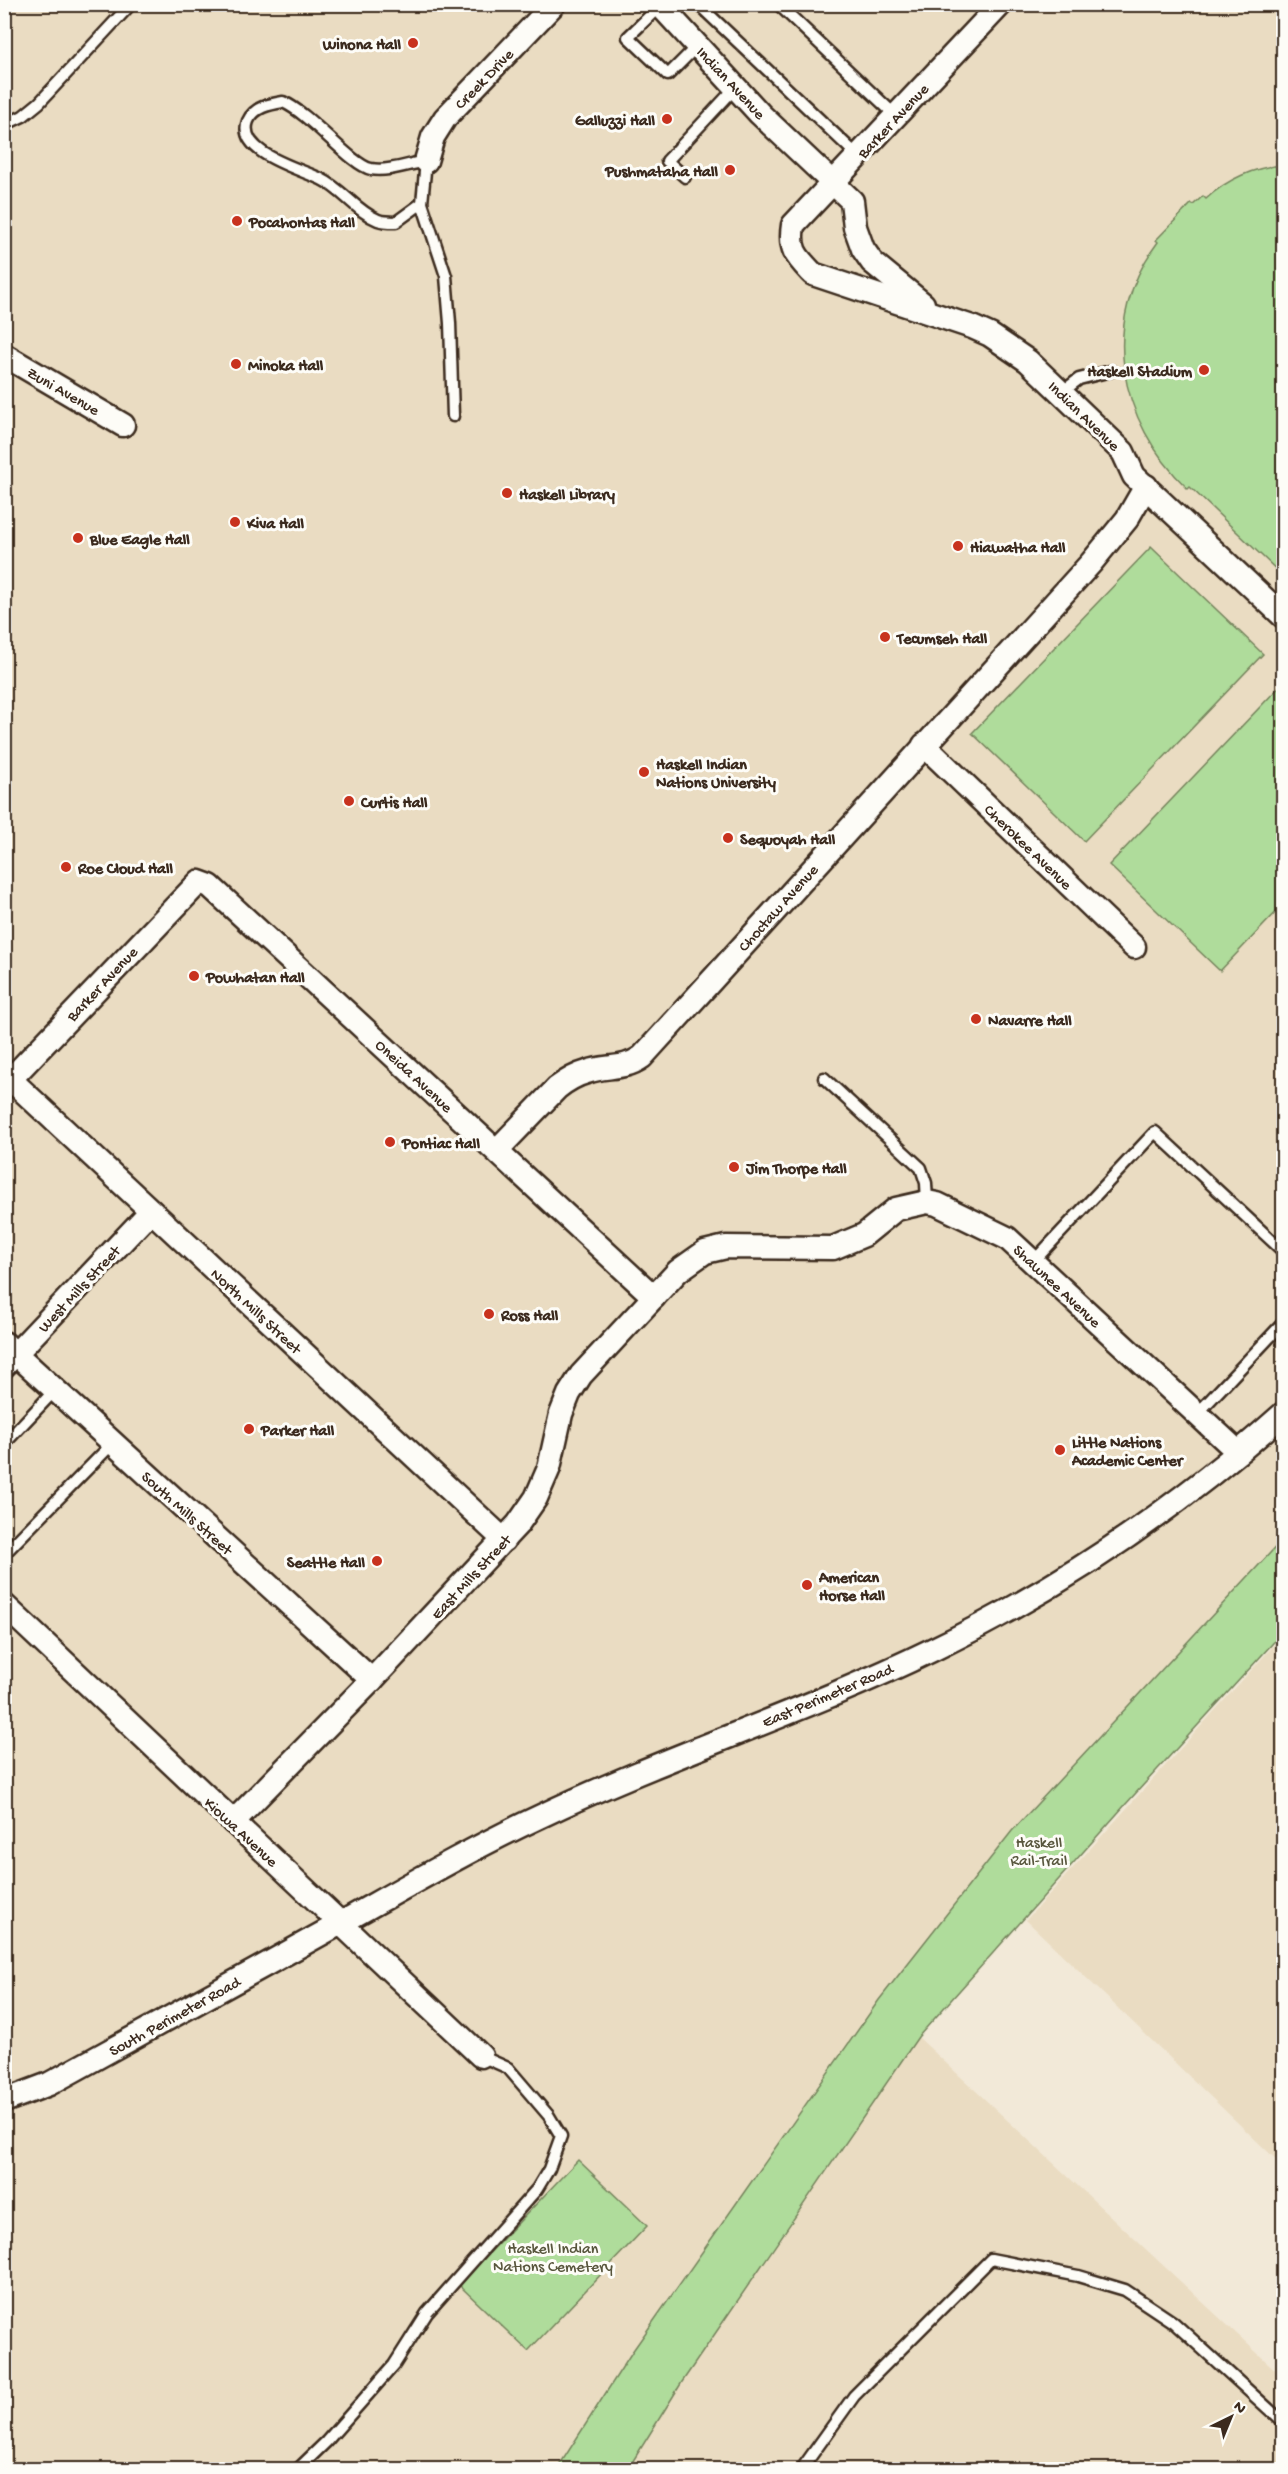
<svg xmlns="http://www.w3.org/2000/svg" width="1288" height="2474" font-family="'Gochi Hand',sans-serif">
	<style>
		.built { fill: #eadcc2 }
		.green { fill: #afdc9b; stroke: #75835c; stroke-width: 1.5 }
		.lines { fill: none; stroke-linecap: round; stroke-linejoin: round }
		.lane-casing { stroke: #3b2a1e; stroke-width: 15 }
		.street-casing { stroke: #3b2a1e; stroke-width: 27 }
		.lane { stroke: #fdfcf7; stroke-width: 10 }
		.street { stroke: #fdfcf7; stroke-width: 22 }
		.poi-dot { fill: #c8321e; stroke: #fdfcf7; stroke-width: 2 }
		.labels { text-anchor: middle; stroke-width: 6; stroke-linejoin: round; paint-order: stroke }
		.poi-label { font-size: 16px; font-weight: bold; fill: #3b2a1e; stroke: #fdfcf7; text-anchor: start }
		.street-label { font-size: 16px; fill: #3b2a1e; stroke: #fdfcf7 }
		.park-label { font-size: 16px; fill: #58563d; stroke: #fdfcf7 }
	</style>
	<rect width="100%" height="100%" fill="#f2e9d8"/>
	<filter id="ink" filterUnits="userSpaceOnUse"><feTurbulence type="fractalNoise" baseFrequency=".0167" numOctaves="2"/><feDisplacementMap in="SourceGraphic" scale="12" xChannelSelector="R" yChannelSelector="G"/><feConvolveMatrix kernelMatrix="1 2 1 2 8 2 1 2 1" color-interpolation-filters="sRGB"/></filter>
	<g filter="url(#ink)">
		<g class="built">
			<polygon points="5,5 1283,5 1283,1539 1012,1831 899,2024 918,2037 1283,2377 1283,2469 5,2470"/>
			<polygon points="1283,1635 1283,2166 1026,1920"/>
		</g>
		<g class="green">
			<path d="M1283,165H1284L1283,576L1190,487L1188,489C1117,420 1099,321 1158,242L1156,240L1191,204L1193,205L1203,196L1206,199C1227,179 1255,167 1283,165Z"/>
			<polygon points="1151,547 1263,654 1084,841 972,733"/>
			<polygon points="1283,683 1283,905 1220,971 1109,865"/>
			<polygon points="1283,1539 1283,1632 1125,1805 918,2037 682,2382 628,2469 557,2469 632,2352 879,2000 1012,1831"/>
			<polygon points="578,2160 647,2226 528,2351 459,2285"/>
		</g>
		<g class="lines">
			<defs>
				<g id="lane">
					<polyline points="662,4 628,37 668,75 697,46"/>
					<polyline points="698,4 858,156"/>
					<polyline points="778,4 896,116"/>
					<path d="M283,102C311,114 351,165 371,169C388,172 409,164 426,161L422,203L396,222C390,222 383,222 378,220C356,211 342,189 321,179C301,169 236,153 248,121C254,107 270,104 283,102Z"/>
					<polyline points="4,125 23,116 39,103 131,4"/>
					<polyline points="685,177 667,161 736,87"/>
					<polyline points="422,203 446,276 450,323 453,416"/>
					<polyline points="1062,392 1079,379 1111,371"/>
					<polyline points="824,1078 921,1168 926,1183 927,1202"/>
					<polyline points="1033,1262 1155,1132 1284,1252"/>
					<polyline points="1197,1414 1284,1322"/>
					<polyline points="4,1444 55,1390"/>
					<polyline points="4,1554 113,1443"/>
					<polyline points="297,2470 326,2442 394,2365 427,2313 537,2189 549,2169 561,2136 549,2116 508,2068 481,2056"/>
					<polyline points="801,2470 854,2396 991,2259 1078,2276 1125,2290 1173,2322 1284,2423"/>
				</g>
				<g id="street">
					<polyline points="659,4 760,114 852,201 855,227 863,249 872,262 923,304"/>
					<path d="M1001,4L793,225C789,250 796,256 813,274L972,327L990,335L1028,361L1123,452L1134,476L1284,617"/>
					<polyline points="426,161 433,137 445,118 554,4"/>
					<polyline points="4,355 123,425"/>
					<polyline points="924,745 1134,947"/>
					<polyline points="11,1080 504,1540"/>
					<polyline points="4,1086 199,882 210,886 654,1297"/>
					<path d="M497,1150L557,1088C566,1081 576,1075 587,1072C606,1065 624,1070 642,1057L1091,563L1127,519L1146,486"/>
					<polyline points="4,1343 372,1680"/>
					<polyline points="4,1366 151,1211"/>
					<polyline points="4,1605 481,2056"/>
					<polyline points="233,1822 372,1680 518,1524 536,1498 549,1468 561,1414 569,1394 581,1375 678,1271 705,1252 726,1247 833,1248 864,1235 896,1209 927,1202 937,1204 1007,1238 1238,1452"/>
					<path d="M4,2101L49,2084C147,2030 244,1977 341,1923C407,1886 472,1848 541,1816C669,1755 805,1712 932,1650C1059,1589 1179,1507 1284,1413"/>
				</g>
			</defs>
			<use href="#lane" class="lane-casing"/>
			<use href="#street" class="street-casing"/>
			<use href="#lane" class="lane"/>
			<use href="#street" class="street"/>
		</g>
	</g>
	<g class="poi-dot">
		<circle cx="413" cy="43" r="6"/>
		<circle cx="667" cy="119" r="6"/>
		<circle cx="730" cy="170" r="6"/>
		<circle cx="237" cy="221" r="6"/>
		<circle cx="236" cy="364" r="6"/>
		<circle cx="1204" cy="370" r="6"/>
		<circle cx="507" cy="493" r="6"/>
		<circle cx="235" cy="522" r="6"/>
		<circle cx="78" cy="538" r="6"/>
		<circle cx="958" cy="546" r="6"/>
		<circle cx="885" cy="637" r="6"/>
		<circle cx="644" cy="772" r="6"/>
		<circle cx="349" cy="801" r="6"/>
		<circle cx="728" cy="838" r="6"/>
		<circle cx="66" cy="867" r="6"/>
		<circle cx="194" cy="976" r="6"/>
		<circle cx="976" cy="1019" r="6"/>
		<circle cx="390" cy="1142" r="6"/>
		<circle cx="734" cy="1167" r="6"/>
		<circle cx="489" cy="1314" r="6"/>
		<circle cx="249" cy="1429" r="6"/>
		<circle cx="1060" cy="1450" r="6"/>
		<circle cx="377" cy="1561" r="6"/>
		<circle cx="807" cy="1585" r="6"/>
	</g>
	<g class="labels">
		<g class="poi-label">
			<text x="401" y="49" text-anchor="end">Winona Hall</text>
			<text x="655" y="125" text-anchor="end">Galluzzi Hall</text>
			<text x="718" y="176" text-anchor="end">Pushmataha Hall</text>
			<text x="249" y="227">Pocahontas Hall</text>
			<text x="248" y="370">Minoka Hall</text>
			<text x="1192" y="376" text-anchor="end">Haskell Stadium</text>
			<text x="519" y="499">Haskell Library</text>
			<text x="247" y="528">Kiva Hall</text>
			<text x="90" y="544">Blue Eagle Hall</text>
			<text x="970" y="552">Hiawatha Hall</text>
			<text x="897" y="643">Tecumseh Hall</text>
			<text x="656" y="769">Haskell Indian<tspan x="656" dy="18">Nations University</tspan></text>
			<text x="361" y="807">Curtis Hall</text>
			<text x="740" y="844">Sequoyah Hall</text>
			<text x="78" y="873">Roe Cloud Hall</text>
			<text x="206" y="982">Powhatan Hall</text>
			<text x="988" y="1025">Navarre Hall</text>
			<text x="402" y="1148">Pontiac Hall</text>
			<text x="746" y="1173">Jim Thorpe Hall</text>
			<text x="501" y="1320">Ross Hall</text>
			<text x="261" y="1435">Parker Hall</text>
			<text x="1072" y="1447">Little Nations<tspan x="1072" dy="18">Academic Center</tspan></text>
			<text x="365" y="1567" text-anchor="end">Seattle Hall</text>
			<text x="819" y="1582">American<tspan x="819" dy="18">Horse Hall</tspan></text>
		</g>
		<g class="street-label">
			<text transform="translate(483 78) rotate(-46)" y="6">Creek Drive</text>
			<text transform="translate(732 82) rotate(47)" y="6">Indian Avenue</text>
			<text transform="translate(892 120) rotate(-47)" y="6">Barker Avenue</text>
			<text transform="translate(64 390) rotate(30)" y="6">Zuni Avenue</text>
			<text transform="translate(1085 415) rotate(44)" y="6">Indian Avenue</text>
			<text transform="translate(1029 846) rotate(44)" y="6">Cherokee Avenue</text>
			<text transform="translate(777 907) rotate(-48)" y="6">Choctaw Avenue</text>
			<text transform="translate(101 983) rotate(-47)" y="6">Barker Avenue</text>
			<text transform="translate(415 1075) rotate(43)" y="6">Oneida Avenue</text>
			<text transform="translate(1058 1285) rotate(43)" y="6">Shawnee Avenue</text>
			<text transform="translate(78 1288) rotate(-47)" y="6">West Mills Street</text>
			<text transform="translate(257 1310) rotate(43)" y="6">North Mills Street</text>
			<text transform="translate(188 1512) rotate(42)" y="6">South Mills Street</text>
			<text transform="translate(470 1576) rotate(-47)" y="6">East Mills Street</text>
			<text transform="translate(827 1694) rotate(-23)" y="6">East Perimeter Road</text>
			<text transform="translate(242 1831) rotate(43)" y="6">Kiowa Avenue</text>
			<text transform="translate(174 2015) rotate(-29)" y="6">South Perimeter Road</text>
		</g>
		<g class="park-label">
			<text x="1039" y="1847">Haskell<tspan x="1039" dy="18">Rail-Trail</tspan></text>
			<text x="553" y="2253">Haskell Indian<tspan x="553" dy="18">Nations Cemetery</tspan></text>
		</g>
	</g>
	<rect width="1288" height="2474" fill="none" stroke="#fdfcf7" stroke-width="24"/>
	<rect x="12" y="12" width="1264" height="2450" fill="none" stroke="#3b2a1e" stroke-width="2" filter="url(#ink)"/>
	<g transform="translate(1231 2417) rotate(43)" stroke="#fdfcf7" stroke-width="4.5" paint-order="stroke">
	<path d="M0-4.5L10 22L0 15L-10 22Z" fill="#3b2a1e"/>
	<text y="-9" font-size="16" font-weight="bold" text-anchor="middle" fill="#3b2a1e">N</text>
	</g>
</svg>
